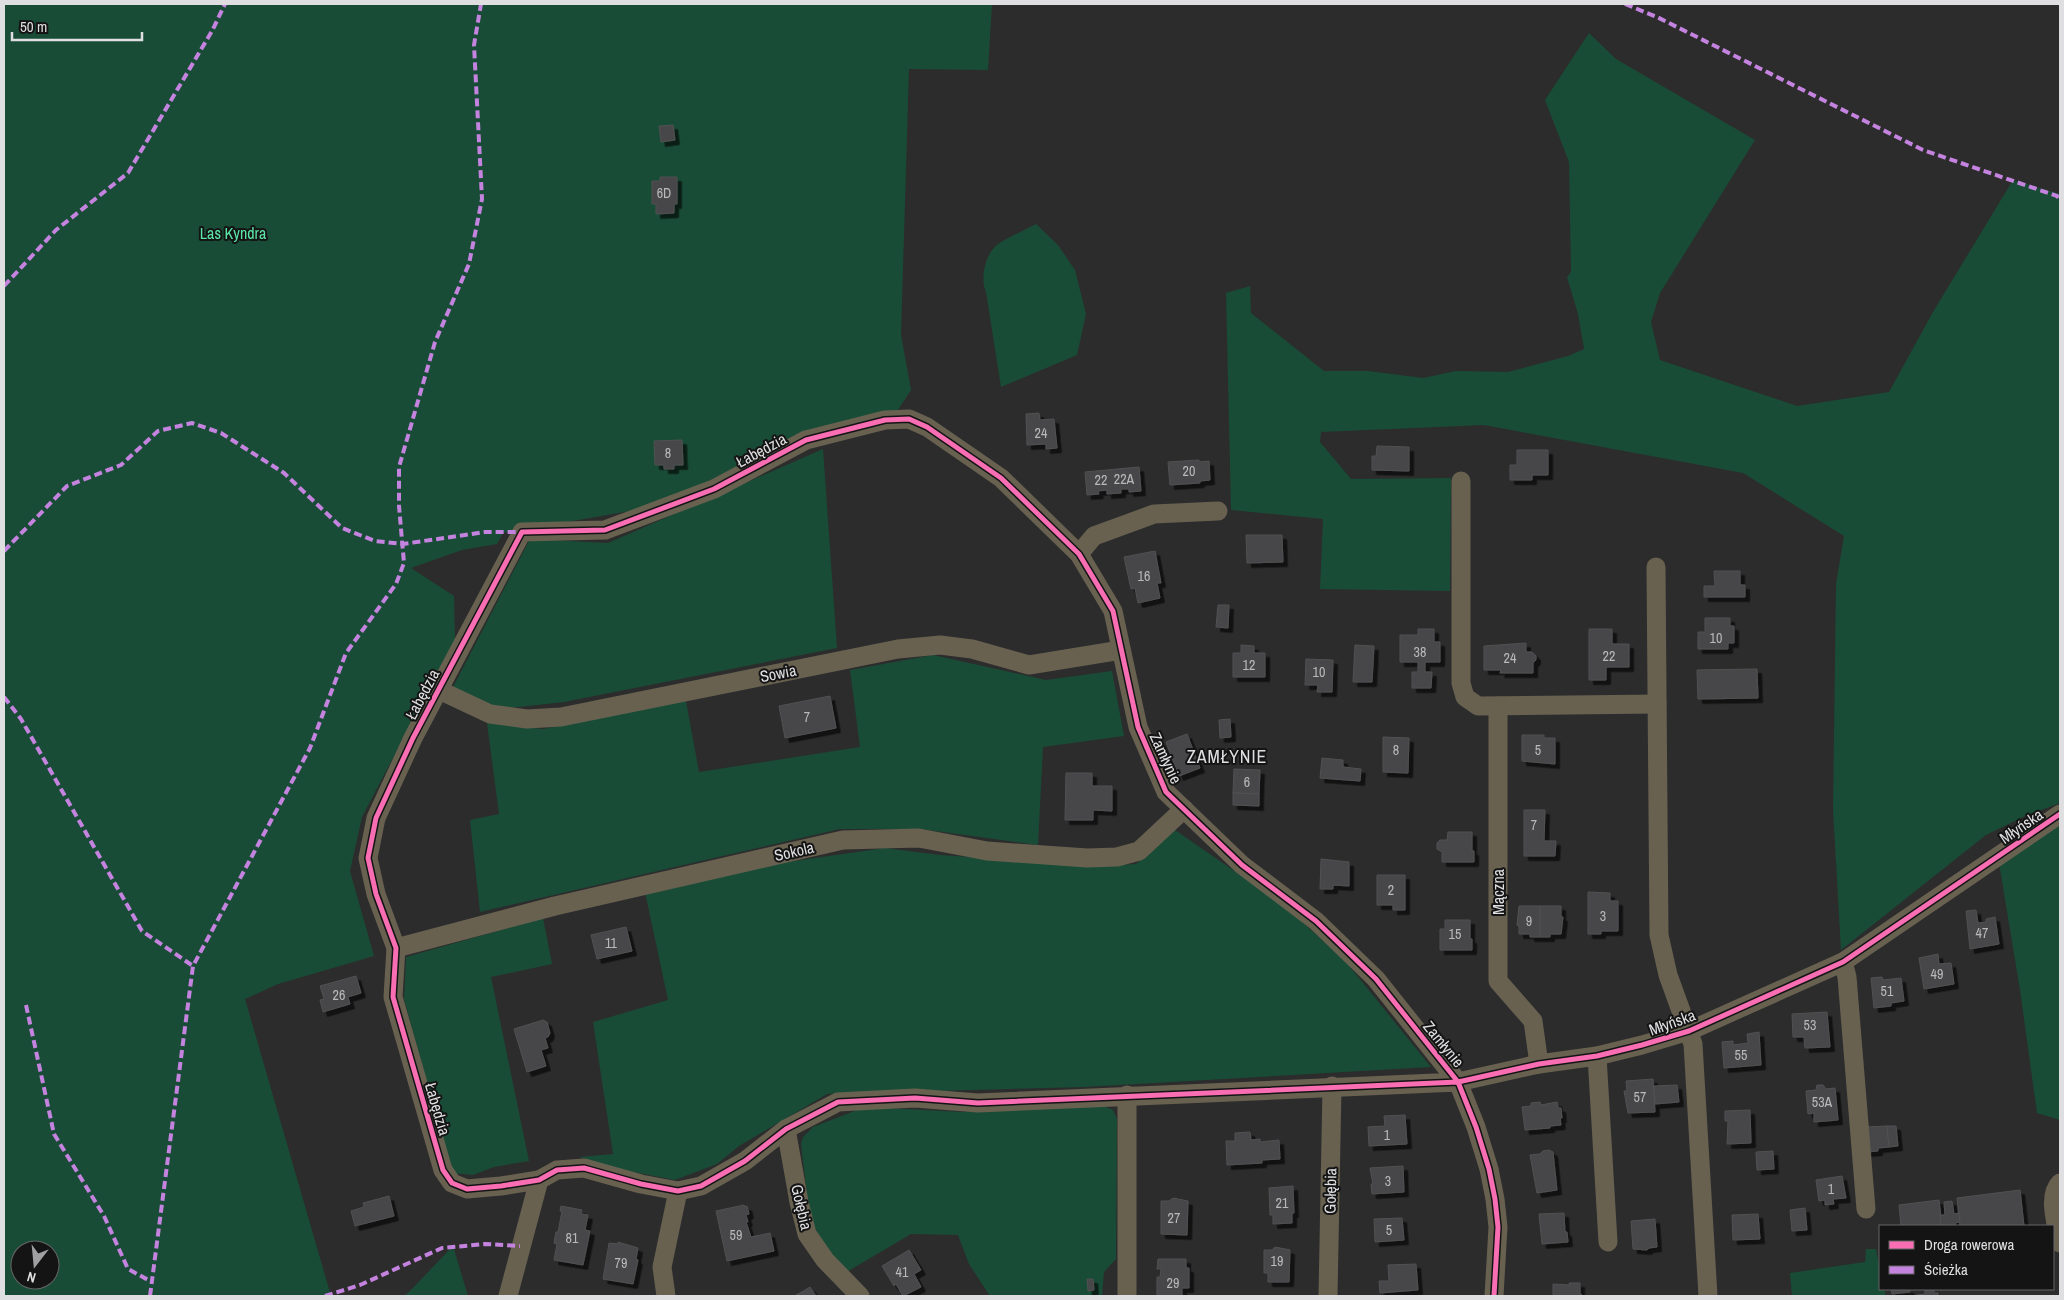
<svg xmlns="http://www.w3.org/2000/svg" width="2064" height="1300" font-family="'Archivo Narrow',sans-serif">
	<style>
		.green { fill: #194c36; fill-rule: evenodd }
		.building { fill: #474748; stroke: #515152; filter: url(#shadow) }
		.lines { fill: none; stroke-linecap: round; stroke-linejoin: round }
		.minor { stroke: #686150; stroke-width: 19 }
		.quiet { stroke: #c483df; stroke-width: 4; stroke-dasharray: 8 4; stroke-linecap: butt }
		.cycleway-casing { stroke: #141415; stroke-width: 8 }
		.cycleway { stroke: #f96db3; stroke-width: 5 }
		.labels { text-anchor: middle; stroke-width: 4; stroke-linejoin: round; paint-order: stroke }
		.number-label { font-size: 14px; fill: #b9b9bb }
		.park-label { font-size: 16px; fill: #5be6a7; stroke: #141415 }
		.street-label { font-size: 16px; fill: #dfdfe1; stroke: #141415 }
		.neighbourhood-label { font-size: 18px; letter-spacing: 1px; fill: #dfdfe1; stroke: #141415 }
	</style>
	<defs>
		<filter id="shadow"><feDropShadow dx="4.5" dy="4.5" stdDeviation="0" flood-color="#0009"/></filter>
	</defs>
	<rect width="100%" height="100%" fill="#2c2c2d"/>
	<g class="green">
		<path d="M4,4H992L988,70L909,69L901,335L911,390L896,413L803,433L659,506L503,533L497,544L462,550L411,568L454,596L455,640L362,817L350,871L374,956L278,984L245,999L331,1296H4ZM20,1250H50V1280H20Z"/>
		<polygon points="1589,33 1616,59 1755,140 1660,293 1651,322 1660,360 1797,406 1889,392 1933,312 2013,180 2060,194 2060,803 2025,816 1986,835 1841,950 1833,810 1836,584 1844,536 1743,473 1484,425 1321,432 1320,442 1351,479 1451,478 1450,591 1320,589 1323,519 1231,510 1226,293 1250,286 1251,313 1324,371 1368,371 1423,378 1456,371 1508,372 1568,356 1584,349 1578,314 1567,277 1571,272 1569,162 1545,100"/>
		<path d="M1036,224L1058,245L1075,270L1086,314L1077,355L1001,387L986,292C980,279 985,254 997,245C1009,236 1024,231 1036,224Z"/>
		<polygon points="823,449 837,648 564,702 510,708 472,705 453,687 530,539 608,543"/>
		<polygon points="933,655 1046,680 1112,671 1124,736 1043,747 1038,845 921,829 840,829 480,912 470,820 499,814 487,723 543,729 686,701 699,772 860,747 850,670"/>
		<polygon points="2060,823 2060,1120 2037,1113 2020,990 1999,863"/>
		<polygon points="1175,830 1285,906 1346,962 1431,1067 1084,1087 827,1094 739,1146 717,1164 675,1180 628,1171 579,1157 613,1154 593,1022 668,1000 645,892 780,863 885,848 940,855 1105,866 1136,864"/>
		<polygon points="543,918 552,964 491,977 529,1161 494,1167 473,1175 452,1173 404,999 406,957"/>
		<polygon points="1101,1105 1113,1110 1117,1119 1116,1259 1104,1272 1102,1296 990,1296 969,1264 958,1235 911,1234 845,1273 826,1248 810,1219 801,1144 803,1137 813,1127 865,1107 963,1112"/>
		<polygon points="453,1246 468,1296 404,1296 409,1292"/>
		<polygon points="1866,1249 1876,1249 1880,1270 1880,1289 1884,1289 1886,1296 1792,1296 1790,1273 1865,1262"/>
	</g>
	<g class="building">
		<polygon points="673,125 675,140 661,142 659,126"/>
		<polygon points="660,177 677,177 677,204 674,204 674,213 656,214 656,204 652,204 652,181 660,181"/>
		<polygon points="1039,413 1040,420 1054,419 1057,448 1046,449 1046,444 1027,445 1026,414"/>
		<polygon points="682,440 683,465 674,465 674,469 664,469 664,465 655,465 654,441"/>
		<polygon points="1377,446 1409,447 1409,471 1372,470 1372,456 1376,456"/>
		<polygon points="1517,450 1548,450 1548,475 1532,475 1532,480 1510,480 1510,465 1517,465"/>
		<polygon points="1199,460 1199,462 1209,461 1210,480 1200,481 1200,483 1170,485 1168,462"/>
		<polygon points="1139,467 1141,491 1129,492 1129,489 1121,489 1121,493 1107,494 1107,490 1098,491 1099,494 1087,495 1085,472"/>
		<polygon points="1246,535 1282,535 1283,562 1247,563"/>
		<polygon points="1155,551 1161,583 1157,583 1160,598 1138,603 1135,588 1131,589 1124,557"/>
		<polygon points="1714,571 1740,571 1740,585 1745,585 1745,597 1704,597 1704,586 1715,586"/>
		<polygon points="1218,605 1229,605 1228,628 1216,627"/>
		<polygon points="1705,618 1730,618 1730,626 1734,626 1734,643 1728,643 1728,649 1698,649 1698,632 1705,632"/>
		<polygon points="1418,629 1434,629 1434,642 1440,642 1440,662 1425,662 1425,672 1432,672 1431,688 1412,688 1412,672 1418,672 1418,662 1400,662 1400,635 1418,635"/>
		<polygon points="1589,629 1612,629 1612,644 1629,644 1629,667 1606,667 1606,680 1589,680"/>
		<polygon points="1526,643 1526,652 1532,652 1536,656 1536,660 1533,663 1533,673 1500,673 1501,670 1484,670 1484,646"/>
		<polygon points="1241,645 1254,646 1254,653 1265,653 1265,677 1233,677 1233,653 1241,653"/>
		<polygon points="1355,645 1374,646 1372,682 1353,682"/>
		<polygon points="1306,659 1333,660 1332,692 1317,692 1318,685 1305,685"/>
		<polygon points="1757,669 1758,698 1698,699 1697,670"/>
		<polygon points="830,696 836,728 785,738 779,706"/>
		<polygon points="1230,719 1231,737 1220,738 1219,720"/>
		<polygon points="1187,734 1200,768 1179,776 1166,742"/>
		<polygon points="1522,735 1544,735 1544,738 1555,738 1555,764 1522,761"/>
		<polygon points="1383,737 1409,738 1408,773 1383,772"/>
		<polygon points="1322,758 1343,760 1343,767 1361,769 1360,781 1320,778"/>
		<polygon points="1234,769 1260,770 1259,794 1233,793"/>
		<polygon points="1066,773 1092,773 1092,786 1112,786 1112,811 1093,810 1093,820 1065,820"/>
		<polygon points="1233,793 1259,794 1259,806 1233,805"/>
		<polygon points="1524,810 1545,810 1544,841 1556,841 1555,856 1524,856"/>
		<polygon points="1448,832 1472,832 1472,851 1474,851 1474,862 1442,862 1442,852 1437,849 1437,843 1440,840 1447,840"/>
		<polygon points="1321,859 1349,862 1349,886 1333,885 1333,889 1320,889"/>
		<polygon points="1377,875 1405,875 1405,910 1393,910 1393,905 1377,905"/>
		<polygon points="1588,892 1610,893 1610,901 1618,901 1618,931 1601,931 1601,934 1588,934"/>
		<polygon points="1519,906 1540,906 1540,937 1530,937 1530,934 1519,934 1519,926 1517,925"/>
		<polygon points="1540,906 1561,906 1561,917 1563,917 1561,934 1550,934 1550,937 1540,937"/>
		<polygon points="1976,910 1978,923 1986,922 1986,919 1995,917 1999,944 1970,949 1966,911"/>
		<polygon points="1445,920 1470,920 1470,939 1472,939 1472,950 1440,950 1440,929 1445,929"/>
		<polygon points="626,927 632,951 597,959 591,935"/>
		<polygon points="1938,954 1939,964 1951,963 1954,984 1924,989 1919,958"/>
		<polygon points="356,976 361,993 348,997 350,1004 323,1012 320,1000 324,999 320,986"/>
		<polygon points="1882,977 1883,980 1901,978 1904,1001 1891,1003 1891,1006 1874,1008 1871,978"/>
		<polygon points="1827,1012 1830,1047 1805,1048 1804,1037 1793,1037 1792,1014"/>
		<polygon points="543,1020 547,1022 550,1033 548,1037 545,1038 548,1048 541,1050 546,1066 527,1072 514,1029"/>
		<polygon points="1759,1032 1761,1065 1724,1068 1722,1042 1733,1041 1733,1045 1748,1043 1747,1034"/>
		<polygon points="1653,1079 1655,1112 1628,1113 1624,1091 1627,1091 1626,1081"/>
		<polygon points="1677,1085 1679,1102 1655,1104 1654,1086"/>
		<polygon points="1817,1085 1823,1085 1826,1089 1835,1088 1838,1120 1814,1122 1814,1113 1808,1114 1806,1091 1816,1090"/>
		<polygon points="1540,1102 1541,1105 1557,1102 1558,1108 1561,1108 1562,1118 1560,1118 1561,1125 1550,1126 1550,1128 1525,1130 1522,1107 1531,1106 1531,1103"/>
		<polygon points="1750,1110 1751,1143 1727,1144 1728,1121 1725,1121 1725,1111"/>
		<polygon points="1405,1115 1407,1144 1369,1146 1368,1127 1385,1126 1384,1116"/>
		<polygon points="1887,1126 1889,1147 1878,1148 1878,1151 1867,1152 1867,1127"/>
		<polygon points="1887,1126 1896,1126 1898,1146 1889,1147"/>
		<polygon points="1250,1132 1251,1140 1260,1139 1260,1142 1279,1140 1280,1159 1262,1160 1262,1163 1227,1165 1226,1141 1235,1141 1235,1133"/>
		<polygon points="1549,1150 1553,1152 1557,1190 1537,1193 1530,1155 1540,1154 1543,1151"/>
		<polygon points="1773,1151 1774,1169 1757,1170 1756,1152"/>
		<polygon points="1403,1166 1404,1192 1372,1194 1371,1184 1373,1184 1370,1168"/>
		<polygon points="1842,1176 1846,1198 1833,1199 1834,1204 1825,1205 1825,1200 1819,1201 1816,1180"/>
		<polygon points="1293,1186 1294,1213 1292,1213 1292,1223 1273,1224 1273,1215 1270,1215 1269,1188"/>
		<polygon points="2020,1190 2024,1226 1960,1226 1957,1198"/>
		<polygon points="389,1196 394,1216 355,1226 351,1211 364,1207 363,1203"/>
		<polygon points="1173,1198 1188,1201 1187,1235 1161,1234 1161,1201 1169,1201"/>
		<polygon points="1939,1200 1942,1226 1901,1226 1899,1205"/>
		<polygon points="1952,1201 1954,1214 1959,1213 1960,1222 1955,1223 1956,1226 1946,1226 1946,1224 1941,1225 1940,1215 1945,1215 1944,1202"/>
		<polygon points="744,1205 745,1207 747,1206 749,1214 746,1215 748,1222 746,1222 751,1237 770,1233 774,1251 727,1261 716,1211"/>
		<polygon points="561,1206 582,1210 581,1214 588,1215 585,1230 590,1231 583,1265 554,1260 557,1244 554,1243 556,1232 558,1232 562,1211 560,1211"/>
		<polygon points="1805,1208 1807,1230 1792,1231 1790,1210"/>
		<polygon points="1564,1213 1565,1232 1567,1232 1568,1242 1542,1244 1539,1214"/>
		<polygon points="1758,1214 1760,1239 1733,1240 1732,1215"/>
		<polygon points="1402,1218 1404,1240 1375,1242 1374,1219"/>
		<polygon points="1655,1219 1657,1247 1649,1248 1647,1250 1633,1249 1631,1221"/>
		<polygon points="618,1242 638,1248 636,1259 638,1260 633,1284 603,1279 609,1243 618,1244"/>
		<polygon points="1275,1247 1290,1250 1289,1282 1268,1282 1268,1273 1264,1273 1264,1250 1272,1250"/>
		<polygon points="909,1250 921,1270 914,1274 921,1287 903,1296 896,1284 894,1286 882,1266"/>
		<polygon points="1158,1259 1186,1259 1186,1268 1189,1268 1189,1288 1182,1288 1182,1296 1157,1296 1157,1277 1160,1277 1161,1269 1157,1269"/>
		<polygon points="1416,1264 1418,1290 1380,1293 1379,1281 1389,1281 1388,1265"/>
		<polygon points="1087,1279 1093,1279 1094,1290 1088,1291"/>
		<polygon points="1569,1283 1580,1283 1580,1293 1583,1296 1553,1296 1553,1284 1570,1285"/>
		<polygon points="810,1287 816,1296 794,1296 802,1292"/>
		<polygon points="1891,1289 1909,1289 1910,1292 1892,1294"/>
		<polygon points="1934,1289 1934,1293 1938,1293 1938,1296 1911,1296 1925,1294 1925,1290"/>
	</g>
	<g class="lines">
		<g class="minor">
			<polyline points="1461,481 1461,683 1465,697 1478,706 1657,704"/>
			<polyline points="1079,554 1094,536 1154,514 1218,511"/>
			<polyline points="1656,567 1659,935 1668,975 1693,1044 1708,1296"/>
			<polyline points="439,690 490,714 527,719 561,717 898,649 940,645 972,649 1029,665 1121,650"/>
			<polyline points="1498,706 1498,981 1533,1021 1539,1064"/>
			<polyline points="396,948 555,906 843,840 919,838 987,851 1087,858 1117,857 1139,851 1184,809"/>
			<polyline points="1843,962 1847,977 1866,1209"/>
			<polyline points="1597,1056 1608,1242"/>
			<polyline points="1127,1095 1127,1296"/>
			<polyline points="786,1129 799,1202 807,1234 825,1260 860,1296"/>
			<path d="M2060,1183C2047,1196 2057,1226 2060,1243"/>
			<polyline points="508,1296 539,1180"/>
			<polyline points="666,1296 662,1267 678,1191"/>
			<polyline points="1328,1296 1332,1086"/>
			<polyline points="1494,1296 1498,1227 1495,1199 1489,1169 1476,1127 1458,1082 1376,979 1316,921 1242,865 1166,792 1138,727 1113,611 1079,554 1001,478 927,427 909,419 885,420 806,440 714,489 605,530 522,532 413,738 376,818 368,858 376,894 396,948 393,997 443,1170 452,1183 467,1189 501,1186 539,1180 557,1170 584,1168 641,1184 678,1191 701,1186 745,1161 786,1129 838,1102 915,1098 978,1103 1458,1082 1539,1064 1597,1056 1642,1045 1689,1031 1843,962 2060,814"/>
		</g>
		<g class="quiet">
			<polyline points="1625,4 1657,17 1923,150 2057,196 2060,200"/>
			<polyline points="4,286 56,230 128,173 212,31 225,4"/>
			<polyline points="4,551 67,486 121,465 158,431 192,423 221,433 284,473 342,528 375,541 403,544 485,532 522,532"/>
			<polyline points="4,697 21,719 142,931 193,966"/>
			<polyline points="26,1005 54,1134 104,1216 128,1269 152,1282"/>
			<polyline points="150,1296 193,966 310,748 346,653 396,584 404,563 399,506 399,467 435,342 469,264 482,199 474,45 481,4"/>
			<polyline points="325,1296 360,1285 442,1248 485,1244 520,1246"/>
		</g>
		<defs>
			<polyline id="cycleway" points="1494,1296 1498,1227 1495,1199 1489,1169 1476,1127 1458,1082 1376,979 1316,921 1242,865 1166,792 1138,727 1113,611 1079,554 1001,478 927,427 909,419 885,420 806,440 714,489 605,530 522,532 413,738 376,818 368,858 376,894 396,948 393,997 443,1170 452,1183 467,1189 501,1186 539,1180 557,1170 584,1168 641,1184 678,1191 701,1186 745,1161 786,1129 838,1102 915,1098 978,1103 1458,1082 1539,1064 1597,1056 1642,1045 1689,1031 1843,962 2060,814"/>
		</defs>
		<use href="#cycleway" class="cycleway-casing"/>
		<use href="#cycleway" class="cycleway"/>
	</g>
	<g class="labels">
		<g class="number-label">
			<text x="664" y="198">6D</text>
			<text x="1041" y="438">24</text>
			<text x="668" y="458">8</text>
			<text x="1189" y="476">20</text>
			<text x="1124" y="484">22A</text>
			<text x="1101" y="485">22</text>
			<text x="1144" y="581">16</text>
			<text x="1716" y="643">10</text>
			<text x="1420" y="657">38</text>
			<text x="1609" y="661">22</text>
			<text x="1510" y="663">24</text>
			<text x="1249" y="670">12</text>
			<text x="1319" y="677">10</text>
			<text x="807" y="722">7</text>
			<text x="1396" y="755">8</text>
			<text x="1538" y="755">5</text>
			<text x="1247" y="787">6</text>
			<text x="1534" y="830">7</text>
			<text x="1391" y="895">2</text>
			<text x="1603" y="921">3</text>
			<text x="1529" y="926">9</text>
			<text x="1982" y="938">47</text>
			<text x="1455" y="939">15</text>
			<text x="611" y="948">11</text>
			<text x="1937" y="979">49</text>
			<text x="1887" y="996">51</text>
			<text x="339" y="1000">26</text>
			<text x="1810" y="1030">53</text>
			<text x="1741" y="1060">55</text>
			<text x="1640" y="1102">57</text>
			<text x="1822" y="1107">53A</text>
			<text x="1387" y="1140">1</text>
			<text x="1388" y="1186">3</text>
			<text x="1831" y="1194">1</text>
			<text x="1282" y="1208">21</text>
			<text x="1174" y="1223">27</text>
			<text x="1389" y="1235">5</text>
			<text x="736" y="1240">59</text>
			<text x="572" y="1243">81</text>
			<text x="1277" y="1266">19</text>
			<text x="621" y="1268">79</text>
			<text x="902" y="1277">41</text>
			<text x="1173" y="1288">29</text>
		</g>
		<g class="park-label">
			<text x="233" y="239">Las Kyndra</text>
		</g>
		<g class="street-label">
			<text transform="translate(761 450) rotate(-28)" y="6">Łabędzia</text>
			<text transform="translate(778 673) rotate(-11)" y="6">Sowia</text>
			<text transform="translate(422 694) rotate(-62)" y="6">Łabędzia</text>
			<text transform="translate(1166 758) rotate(65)" y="6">Zamłynie</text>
			<text transform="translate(2021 826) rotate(-34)" y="6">Młyńska</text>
			<text transform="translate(794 851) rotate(-13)" y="6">Sokola</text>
			<text transform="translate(1498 892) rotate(-90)" y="6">Mączna</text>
			<text transform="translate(1672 1022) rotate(-20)" y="6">Młyńska</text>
			<text transform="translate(1444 1044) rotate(51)" y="6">Zamłynie</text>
			<text transform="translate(438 1109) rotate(74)" y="6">Łabędzia</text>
			<text transform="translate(1330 1191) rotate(-89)" y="6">Gołębia</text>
			<text transform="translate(802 1207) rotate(77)" y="6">Gołębia</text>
		</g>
		<g class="neighbourhood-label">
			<text x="1227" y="763">ZAMŁYNIE</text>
		</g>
	</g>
	<rect width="2064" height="1300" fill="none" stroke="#dfdfe1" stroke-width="10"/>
	<rect x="1879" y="1225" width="175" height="65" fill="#141415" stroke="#656567"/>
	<rect x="1889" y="1241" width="25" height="8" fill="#f96db3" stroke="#656567"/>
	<text x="1924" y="1250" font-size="15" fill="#dfdfe1">Droga rowerowa</text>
	<rect x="1889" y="1266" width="25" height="8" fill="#c483df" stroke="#656567"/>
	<text x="1924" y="1275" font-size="15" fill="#dfdfe1">Ścieżka</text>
	<g transform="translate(35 1265) rotate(196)"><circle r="24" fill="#141415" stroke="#656567"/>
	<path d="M0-4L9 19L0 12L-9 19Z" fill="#a0a0a2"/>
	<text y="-8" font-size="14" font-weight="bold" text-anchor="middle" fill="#dfdfe1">N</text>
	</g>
	<path d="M12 32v8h130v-8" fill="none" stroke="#dfdfe1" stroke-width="2.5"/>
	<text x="20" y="32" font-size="15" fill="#dfdfe1" stroke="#141415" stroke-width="4" paint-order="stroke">50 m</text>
</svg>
